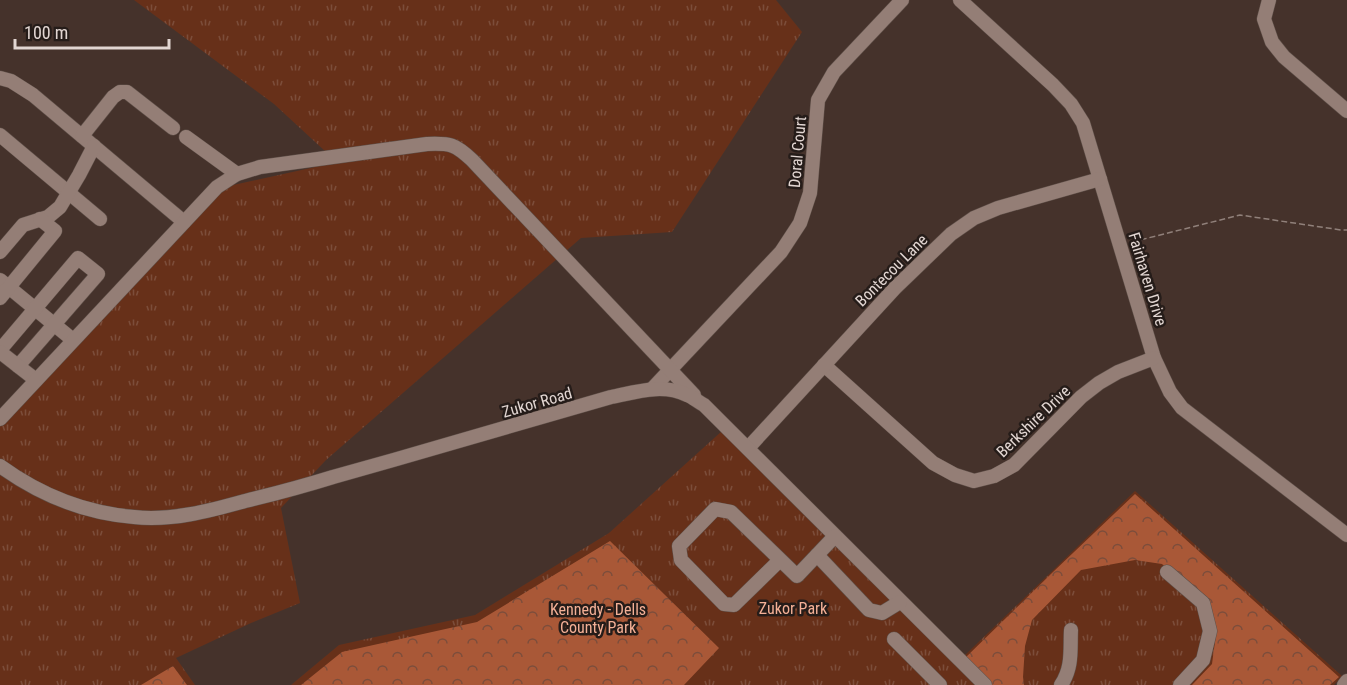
<svg xmlns="http://www.w3.org/2000/svg" width="1347" height="685" font-family="'Roboto Condensed',sans-serif">
	<style>
		.grass { fill: url(#grass-tufts) }
		.forest { fill: url(#forest-crowns) }
		.lines { fill: none; stroke-linecap: round; stroke-linejoin: round }
		.minor-casing { stroke: #5e4f48; stroke-width: 15 }
		.path { stroke: #90807a; stroke-width: 1.5; stroke-dasharray: 6 3; stroke-linecap: butt }
		.minor { stroke: #947e76; stroke-width: 14 }
		.labels { text-anchor: middle; stroke-width: 5; stroke-linejoin: round; paint-order: stroke }
		.street-label { font-size: 16px; fill: #e2d6d2; stroke: #251c19 }
		.park-label { font-size: 16px; fill: #f4b096; stroke: #251c19 }
	</style>
	<defs>
		<pattern id="grass-tufts" width="24" height="20" patternUnits="userSpaceOnUse" patternTransform="scale(1.5)"><rect width="24" height="20" fill="#673019"/><path d="M3 7l-1-3M5 7V3M7 7l1-3M15 17l-1-3M17 17v-4M19 17l1-3" fill="none" stroke="#7c4d3a"/></pattern>
		<pattern id="forest-crowns" width="20" height="18" patternUnits="userSpaceOnUse" patternTransform="scale(1.5)"><rect width="20" height="18" fill="#a95837"/><path d="M2 6a3 3 0 1 1 6 0M12 15a3 3 0 1 1 6 0" fill="none" stroke="#7c4d3b"/></pattern>
	</defs>
	<rect width="100%" height="100%" fill="#45322b"/>
	<g class="grass">
		<polygon points="134,0 776,0 802,32 672,232 581,238 326,460 281,508 300,603 251,623 176,658 195,685 0,685 0,423 224,187 315,167 326,152 274,104"/>
		<polygon points="722,431 979,685 291,685 339,645 475,615 609,533"/>
		<polygon points="1135,491 1342,676 1334,685 988,685 961,659"/>
	</g>
	<g class="forest">
		<polygon points="1135,494 1339,677 1330,685 1192,685 1212,664 1216,634 1206,604 1162,564 1135,560 1081,570 1032,620 1025,646 1023,677 1024,685 991,685 964,659 1053,572"/>
		<polygon points="610,541 719,648 684,685 301,685 342,652 477,622"/>
		<polygon points="173,666 187,685 141,685"/>
	</g>
	<g class="lines">
		<defs>
			<g id="minor">
				<polyline points="960,0 1053,85 1071,104 1083,123 1154,358 1170,392 1182,408 1347,535"/>
				<polyline points="1269,0 1264,19 1272,42 1284,57 1347,111"/>
				<polyline points="0,78 11,81 33,95 184,222"/>
				<polyline points="0,135 100,219"/>
				<polyline points="82,136 113,97 120,92 127,92 173,128"/>
				<polyline points="186,137 237,174"/>
				<polyline points="0,252 23,225 48,217 60,207 79,175 94,146"/>
				<polyline points="0,280 73,340"/>
				<polyline points="0,298 55,231 40,219"/>
				<polyline points="0,350 78,258 98,274 18,366"/>
				<polyline points="0,352 36,380"/>
				<polyline points="824,365 933,463 955,475 974,481 994,476 1014,465 1081,397 1099,383 1118,372 1154,358"/>
				<polyline points="653,388 781,252 800,223 810,193 818,100 834,72 902,0"/>
				<path d="M0,419L217,187L237,174L260,167L427,144C450,143 455,144 472,160L694,395"/>
				<polyline points="748,448 895,288 951,234 974,218 998,208 1100,179"/>
				<path d="M0,466C40,495 84,513 134,517C172,521 209,511 245,501C274,494 304,486 333,477C426,451 519,424 611,397C636,392 663,383 687,395C693,397 698,402 704,405L985,685"/>
				<polyline points="817,555 869,610 882,613 900,602"/>
				<polyline points="780,560 734,605 724,604 681,560 679,546 715,509 731,512 797,576 835,536"/>
				<polyline points="1167,572 1203,603 1210,631 1203,660 1180,685"/>
				<polyline points="894,639 940,685"/>
				<path d="M1061,685C1073,667 1070,650 1071,630"/>
				<polyline points="1344,685 1347,681"/>
			</g>
		</defs>
		<use href="#minor" class="minor-casing"/>
		<polyline class="path" points="1132,242 1240,215 1341,230 1347,230"/>
		<use href="#minor" class="minor"/>
	</g>
	<g class="labels">
		<g class="street-label">
			<text transform="translate(797 152) rotate(-85)" y="6">Doral Court</text>
			<text transform="translate(891 270) rotate(-45)" y="6">Bontecou Lane</text>
			<text transform="translate(1148 279) rotate(73)" y="6">Fairhaven Drive</text>
			<text transform="translate(537 402) rotate(-16)" y="6">Zukor Road</text>
			<text transform="translate(1033 421) rotate(-44)" y="6">Berkshire Drive</text>
		</g>
		<g class="park-label">
			<text x="793" y="614">Zukor Park</text>
			<text x="598" y="615">Kennedy - Dells<tspan x="598" dy="18">County Park</tspan></text>
		</g>
	</g>
	<path d="M15 39v9h154v-9" fill="none" stroke="#e2d6d2" stroke-width="3"/>
	<text x="24" y="39" font-size="18" fill="#e2d6d2" stroke="#251c19" stroke-width="4.5" paint-order="stroke">100 m</text>
</svg>
